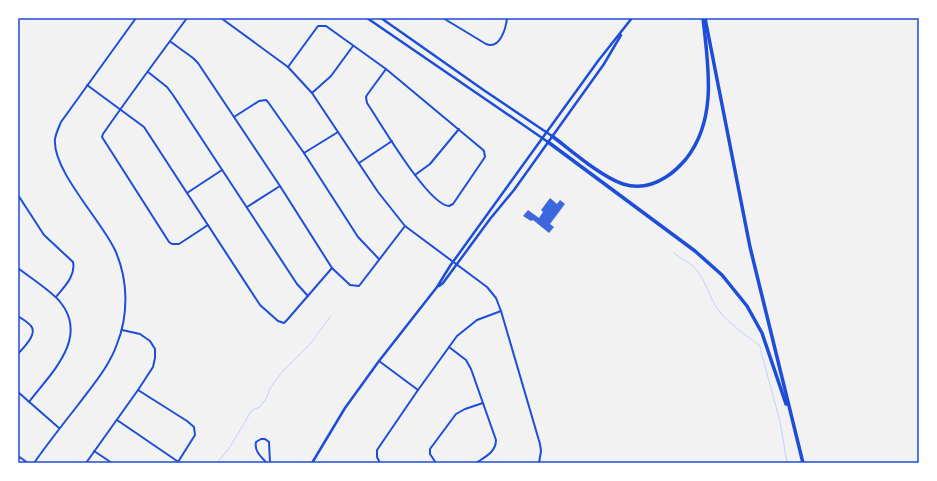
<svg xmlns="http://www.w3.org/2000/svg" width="937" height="481" font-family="'Libre Baskerville',serif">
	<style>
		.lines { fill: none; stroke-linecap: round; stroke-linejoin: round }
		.stream { stroke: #bfd3fe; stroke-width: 1 }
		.building { fill: #3d67dc }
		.minor { stroke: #1d4ed8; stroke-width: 2 }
		.tertiary { stroke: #1d4ed8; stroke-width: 2.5 }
		.secondary { stroke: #1d4ed8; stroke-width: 2.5 }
		.motorway { stroke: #1d4ed8; stroke-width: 3.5 }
		.neatline { fill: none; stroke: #1d4ed8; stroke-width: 1.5 }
	</style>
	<rect width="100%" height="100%" fill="#f2f2f2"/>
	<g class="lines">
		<g class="stream">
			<path d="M674,253C680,259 688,261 694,267C704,277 708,293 715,305C725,322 745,334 760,346L761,352L780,421L787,463"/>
			<polyline points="217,463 230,447 252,410 260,407 267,397 270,388 283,371 310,344 331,316"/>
		</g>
	</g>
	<polygon class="building" points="550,198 557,204 560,200 565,204 550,224 554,227 549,233 533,220 531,221 523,216 528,210 539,218 543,212 541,210"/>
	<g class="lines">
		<g class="minor">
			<path d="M187,18C159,56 130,95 103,134L102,137L169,242L172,244H179L208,225"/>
			<polyline points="221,18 288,67 312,93 378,192 405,226 487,287 496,298 501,311 540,444 541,451 539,463"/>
			<path d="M443,18L486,44C500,50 506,28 507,18"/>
			<polyline points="171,42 193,58 198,63 280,186 332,268 350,285 359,286 405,226"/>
			<path d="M288,67L318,26H326L386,69L482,149L484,151L485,157L453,204L449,206C428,205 380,122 367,103L366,97L367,95L386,69"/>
			<polyline points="148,72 167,87 173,95 297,284 308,296"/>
			<polyline points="87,85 144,127 260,305 278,321 284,323 287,320 332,268"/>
			<polyline points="312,93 331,76 353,46"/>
			<polyline points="234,117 259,101 266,100 268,102 304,153 358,237 379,259"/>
			<polyline points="304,153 338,132"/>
			<polyline points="359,163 392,141"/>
			<polyline points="415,175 430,164 459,129"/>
			<polyline points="187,193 222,170"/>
			<path d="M18,195L44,235L73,262C76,276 64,287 56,297"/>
			<polyline points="247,207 280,186"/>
			<path d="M18,268C29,277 53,292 61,303C89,339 50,374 29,402"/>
			<path d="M18,316C22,319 28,322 31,326C38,334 23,348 18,354"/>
			<path d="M449,347L466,360L471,369L496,440C496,452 485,457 476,463"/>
			<polyline points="379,361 418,390"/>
			<polyline points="138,390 187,421 194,427 195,435 178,462"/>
			<polyline points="18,392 59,428"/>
			<polyline points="117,420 180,463"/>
			<polyline points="94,451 112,463"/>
			<polyline points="18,456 28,463"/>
			<path d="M34,463C48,443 63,424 78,405C92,386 109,367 117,344C129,314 128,279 115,250C101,220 52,170 55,139C56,133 59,127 61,122L136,18"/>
			<polyline points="86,463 138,390 153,367 155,358 155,349 150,341 140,334 122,330"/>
			<path d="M267,463C261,457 254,451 256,442L261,439H265L269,442L270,463"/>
			<polyline points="380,463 377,457 377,450 418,390 457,336 477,320 501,311"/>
			<polyline points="436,463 430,454 430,449 456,414 465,409 483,403"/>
		</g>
		<g class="tertiary">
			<polyline points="367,18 548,142"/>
			<polyline points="381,18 485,91 552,136"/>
		</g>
		<g class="secondary">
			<polyline points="439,286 443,283 490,219 514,190 604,64 621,35"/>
			<polyline points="312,463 345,408 379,361 437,287 450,266 598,61 632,18"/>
		</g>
		<g class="motorway">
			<polyline points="705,18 750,247 803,463"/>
			<path d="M552,136C572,151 600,176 623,184C638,189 652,186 666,177C674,172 680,166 686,159C718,119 708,65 703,18"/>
			<polyline points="548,142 695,251 722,275 747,306 762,333 786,404"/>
		</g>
	</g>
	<rect width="937" height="481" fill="none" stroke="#ffffff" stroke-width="38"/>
	<rect x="19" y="19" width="899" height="443" class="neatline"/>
</svg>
